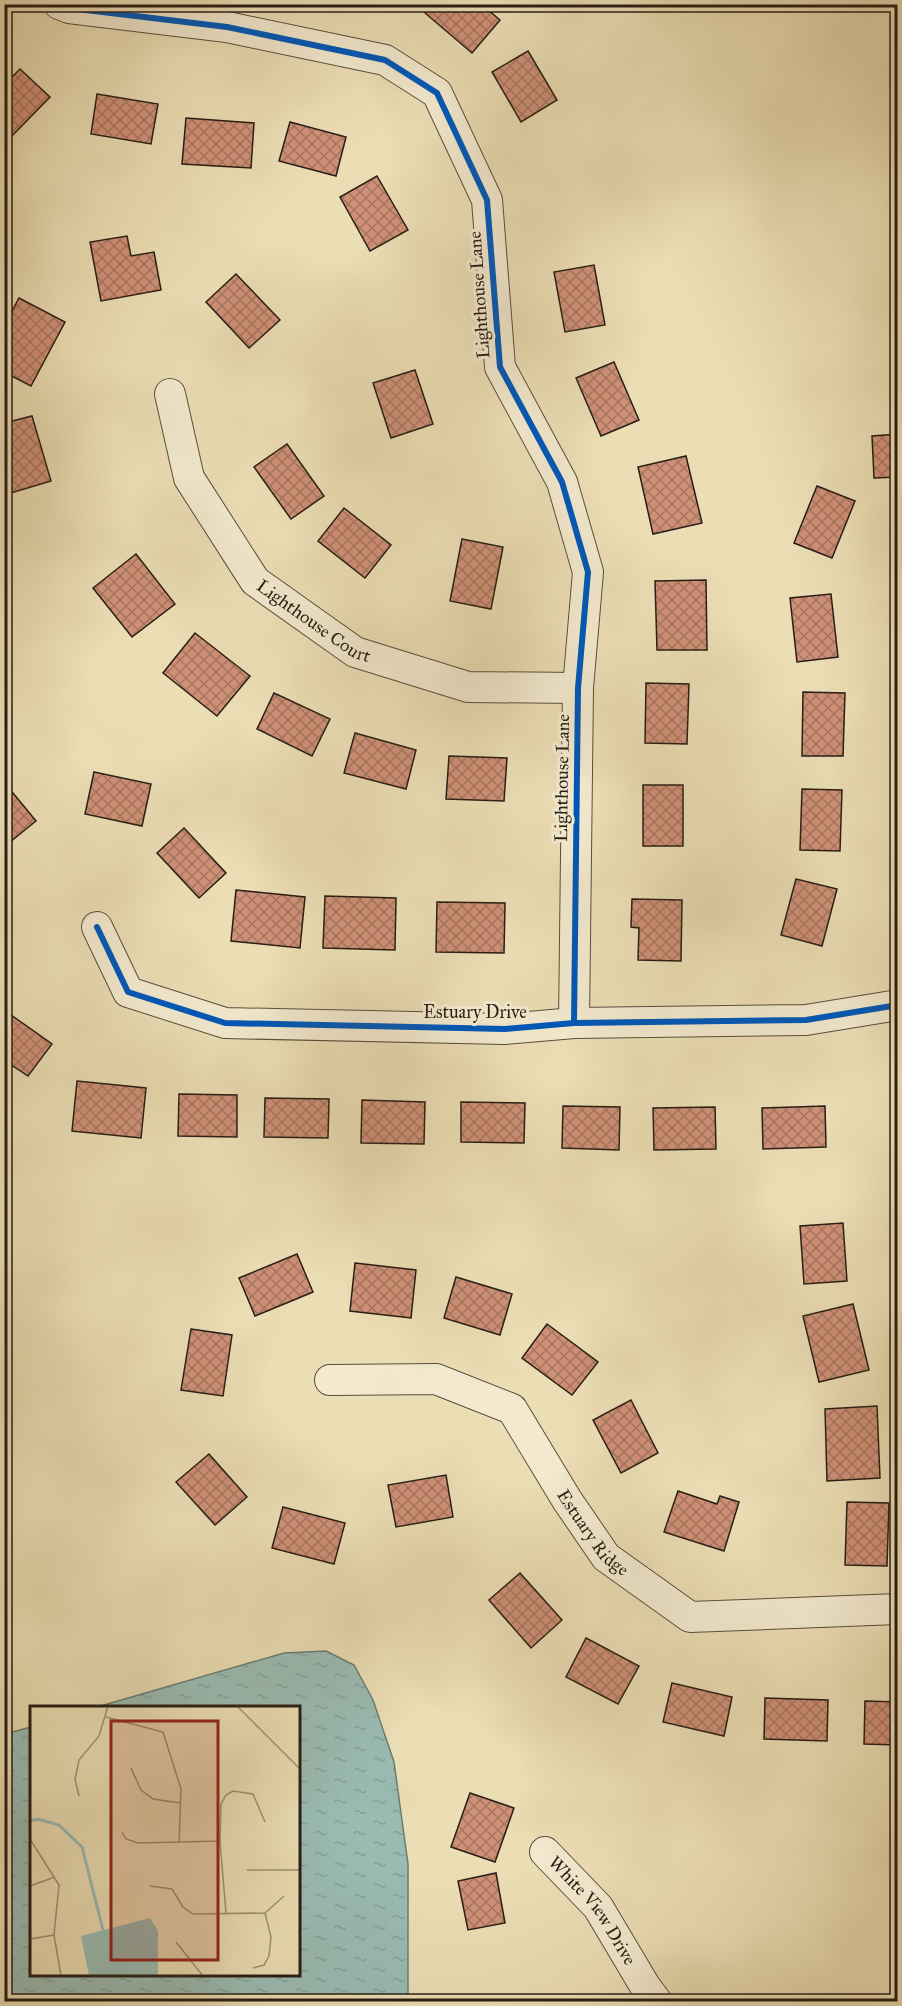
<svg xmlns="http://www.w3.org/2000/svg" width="902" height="2006" font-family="'IM FELL Great Primer',serif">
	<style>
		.water { fill: url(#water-ripples); stroke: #6c7c73; stroke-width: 1.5 }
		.building { fill: url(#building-cross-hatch); stroke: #281e15; stroke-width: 1.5 }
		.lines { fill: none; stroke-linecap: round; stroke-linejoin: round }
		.minor-casing { stroke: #594e3d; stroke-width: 32 }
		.minor { stroke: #f2e9ce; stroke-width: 30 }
		.cycleway-casing { stroke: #f2e9ce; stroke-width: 10 }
		.cycleway { stroke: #0057b8; stroke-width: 6 }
		.labels { text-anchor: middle; stroke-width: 6; stroke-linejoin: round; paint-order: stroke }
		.street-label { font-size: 18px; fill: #281e15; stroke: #f2e9ce }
		.inset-river { fill: none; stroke: #99bbb2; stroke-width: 3 }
		.inset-road { fill: none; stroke: #9d9174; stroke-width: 1.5 }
		.view { fill: #8f2418; fill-opacity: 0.15; stroke: #8f2418; stroke-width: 3 }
		.inset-edge { fill: none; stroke: #281e15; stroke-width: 3 }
	</style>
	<defs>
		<pattern id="water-ripples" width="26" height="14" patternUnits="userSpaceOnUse" patternTransform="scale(1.5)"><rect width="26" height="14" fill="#99bbb2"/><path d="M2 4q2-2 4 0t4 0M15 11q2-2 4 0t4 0" fill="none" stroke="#84a098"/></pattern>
		<pattern id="building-cross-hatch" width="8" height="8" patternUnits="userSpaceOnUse" patternTransform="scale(1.5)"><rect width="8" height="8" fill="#ce9077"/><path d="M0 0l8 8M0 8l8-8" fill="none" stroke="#a77560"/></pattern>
	</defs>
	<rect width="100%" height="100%" fill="#ebddb4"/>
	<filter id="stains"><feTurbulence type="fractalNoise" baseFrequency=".00333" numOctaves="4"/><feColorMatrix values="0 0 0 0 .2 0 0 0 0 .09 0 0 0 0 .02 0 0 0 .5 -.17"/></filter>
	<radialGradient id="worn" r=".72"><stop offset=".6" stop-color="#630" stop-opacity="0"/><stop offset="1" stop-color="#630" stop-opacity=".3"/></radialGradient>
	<polygon class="water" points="326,1651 354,1665 373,1700 394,1762 408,1864 408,2001 5,2001 5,1734 31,1727 32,1974 298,1974 298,1708 97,1707 284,1653"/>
	<g class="building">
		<polygon points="432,4 481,4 500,20 472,53 425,13"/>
		<polygon points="528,51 557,100 521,122 492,72"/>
		<polygon points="20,69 50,97 7,141 4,139 4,85"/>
		<polygon points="97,94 158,104 151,144 91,134"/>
		<polygon points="186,118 254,123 251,168 182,164"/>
		<polygon points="290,122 346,137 336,176 279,161"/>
		<polygon points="377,176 408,230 370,251 340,197"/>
		<polygon points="127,236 131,256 154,252 161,290 101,301 90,242"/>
		<polygon points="594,265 605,325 565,332 554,272"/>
		<polygon points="236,274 280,320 249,348 206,302"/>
		<polygon points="19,298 65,322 31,386 4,372 4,326"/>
		<polygon points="614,362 639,420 601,436 576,378"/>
		<polygon points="415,370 433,424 391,438 373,383"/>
		<polygon points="32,416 51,481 4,495 4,423"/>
		<polygon points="898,434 898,477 874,478 872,436"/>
		<polygon points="287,444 324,496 291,519 254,467"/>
		<polygon points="686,456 702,523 653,534 638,467"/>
		<polygon points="817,486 855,501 832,558 794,543"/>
		<polygon points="344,508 391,545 365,578 318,541"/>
		<polygon points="462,539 503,547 491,609 450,601"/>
		<polygon points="136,554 175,604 132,637 93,588"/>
		<polygon points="706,580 707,650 657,650 655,581"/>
		<polygon points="831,594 838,657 797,662 790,598"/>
		<polygon points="195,633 250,676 217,716 163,673"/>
		<polygon points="646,683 689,684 687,744 645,743"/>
		<polygon points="803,692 845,693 843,756 802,756"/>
		<polygon points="274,693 330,719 312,756 257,729"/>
		<polygon points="355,733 416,750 406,789 344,773"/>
		<polygon points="449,756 507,758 504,801 446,799"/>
		<polygon points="94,772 151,784 142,826 85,814"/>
		<rect x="643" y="785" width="40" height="61"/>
		<polygon points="8,787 36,821 4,847 4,790"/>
		<polygon points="802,789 842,790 840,851 800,850"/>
		<polygon points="184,828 226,873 199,898 157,853"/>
		<polygon points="796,879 837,889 822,946 781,935"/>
		<polygon points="236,890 305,897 300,948 231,941"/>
		<polygon points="325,896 396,898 395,950 323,948"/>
		<polygon points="632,899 682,900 681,961 638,960 639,928 631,927"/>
		<polygon points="437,902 505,903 504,953 436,952"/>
		<polygon points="4,1010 52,1044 28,1076 4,1060"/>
		<polygon points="77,1081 146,1088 141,1138 72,1131"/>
		<polygon points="179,1094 237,1095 237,1137 178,1136"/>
		<polygon points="265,1098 329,1099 328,1138 264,1137"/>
		<polygon points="362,1100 425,1102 424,1144 361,1143"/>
		<polygon points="461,1102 525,1103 524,1143 461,1142"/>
		<polygon points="563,1106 620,1107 619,1150 562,1148"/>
		<polygon points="825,1106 826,1147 763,1149 762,1108"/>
		<polygon points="715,1107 716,1149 654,1150 653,1108"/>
		<polygon points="843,1223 847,1281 804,1284 800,1226"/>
		<polygon points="297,1254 313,1292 255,1316 239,1278"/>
		<polygon points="355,1263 416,1270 411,1318 350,1311"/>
		<polygon points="456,1277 512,1294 500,1335 444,1318"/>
		<polygon points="853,1304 869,1370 819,1382 803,1316"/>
		<polygon points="547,1324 598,1362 572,1395 522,1358"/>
		<polygon points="191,1329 232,1335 223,1396 181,1390"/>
		<polygon points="631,1400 658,1453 621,1473 593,1420"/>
		<polygon points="877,1406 880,1478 827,1481 825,1409"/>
		<polygon points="209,1454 247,1497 215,1525 176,1482"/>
		<polygon points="446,1475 453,1517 396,1527 388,1485"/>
		<polygon points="678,1491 717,1504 720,1496 739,1502 724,1551 664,1532"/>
		<polygon points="847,1502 889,1503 887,1566 845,1565"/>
		<polygon points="283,1507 345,1523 334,1564 272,1548"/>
		<polygon points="520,1573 562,1620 531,1648 489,1600"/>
		<polygon points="586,1638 639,1666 618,1704 566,1677"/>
		<polygon points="672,1683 732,1697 724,1736 663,1722"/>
		<polygon points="765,1698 828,1700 827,1741 764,1739"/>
		<polygon points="865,1701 898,1702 898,1745 864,1744"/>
		<polygon points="470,1793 514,1808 495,1862 451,1847"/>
		<polygon points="496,1873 505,1923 468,1930 458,1881"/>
	</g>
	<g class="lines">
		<defs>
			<g id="minor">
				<polyline points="59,4 69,8 227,27 385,60 437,93 487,200 500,367 562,482 588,572 578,688 574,1023"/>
				<path id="s1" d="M170,394L189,478L255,581L355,652L468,687L578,688"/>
				<polyline points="97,927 128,992 225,1023 505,1029 574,1023 806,1020 898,1005"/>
				<path id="s2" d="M330,1380L436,1379L512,1409L567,1500L606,1557L690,1617L898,1609"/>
				<path id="s3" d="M545,1852L598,1907L645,1986L657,2002"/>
			</g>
		</defs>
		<use href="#minor" class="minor-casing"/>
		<use href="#minor" class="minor"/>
		<defs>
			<g id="cycleway">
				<polyline points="59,4 69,8 227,27 385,60 437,93 487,200 500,367 562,482 588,572 578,688 574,1023"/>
				<polyline points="97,927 128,992 225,1023 505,1029 574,1023 806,1020 898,1005"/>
			</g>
		</defs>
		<use href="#cycleway" class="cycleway-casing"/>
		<use href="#cycleway" class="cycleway"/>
	</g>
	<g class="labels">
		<g class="street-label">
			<text transform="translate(479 295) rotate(-94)" y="6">Lighthouse Lane</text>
			<text dy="6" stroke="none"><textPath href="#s1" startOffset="280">Lighthouse Court</textPath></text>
			<text transform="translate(562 778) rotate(-89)" y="6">Lighthouse Lane</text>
			<text x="475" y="1018">Estuary Drive</text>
			<text dy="6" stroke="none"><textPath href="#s2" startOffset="336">Estuary Ridge</textPath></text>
			<text dy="6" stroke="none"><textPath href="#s3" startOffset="76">White View Drive</textPath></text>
		</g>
	</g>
	<g transform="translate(30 1706)">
		<rect width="270" height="270" fill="#ebddb4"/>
		<path d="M120,212L128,225V270H59L51,230Z" fill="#99bbb2"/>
		<path class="inset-river" d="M0,115L8,113L29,119L52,141L73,224"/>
		<path class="inset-road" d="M207,0L270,63M76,11L133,26L151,83L149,137M101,62L111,84L123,93L150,97M49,90L45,73L49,54L69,30L78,0M92,126L96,133L108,137L190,135M0,133L29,179L24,229L31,270M217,164H270M0,180L25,171M120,180L142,183L153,201L163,208L235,207M196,207L190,135L191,98L196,89L203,85L223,88L235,116M235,207L254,190M0,233L24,229M146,236L173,270M223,262L234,259L239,250L241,231L235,207"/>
		<path class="view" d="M81,15H188V254H81Z"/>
		<rect width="270" height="270" class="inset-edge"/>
	</g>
	<rect width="902" height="2006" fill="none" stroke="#ebddb4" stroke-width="24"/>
	<rect x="6" y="6" width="890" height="1994" fill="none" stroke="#281e15" stroke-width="3"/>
	<rect x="12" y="12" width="878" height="1982" fill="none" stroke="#281e15" stroke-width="1.5"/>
	<rect width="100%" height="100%" filter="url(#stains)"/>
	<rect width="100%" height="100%" fill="url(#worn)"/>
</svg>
